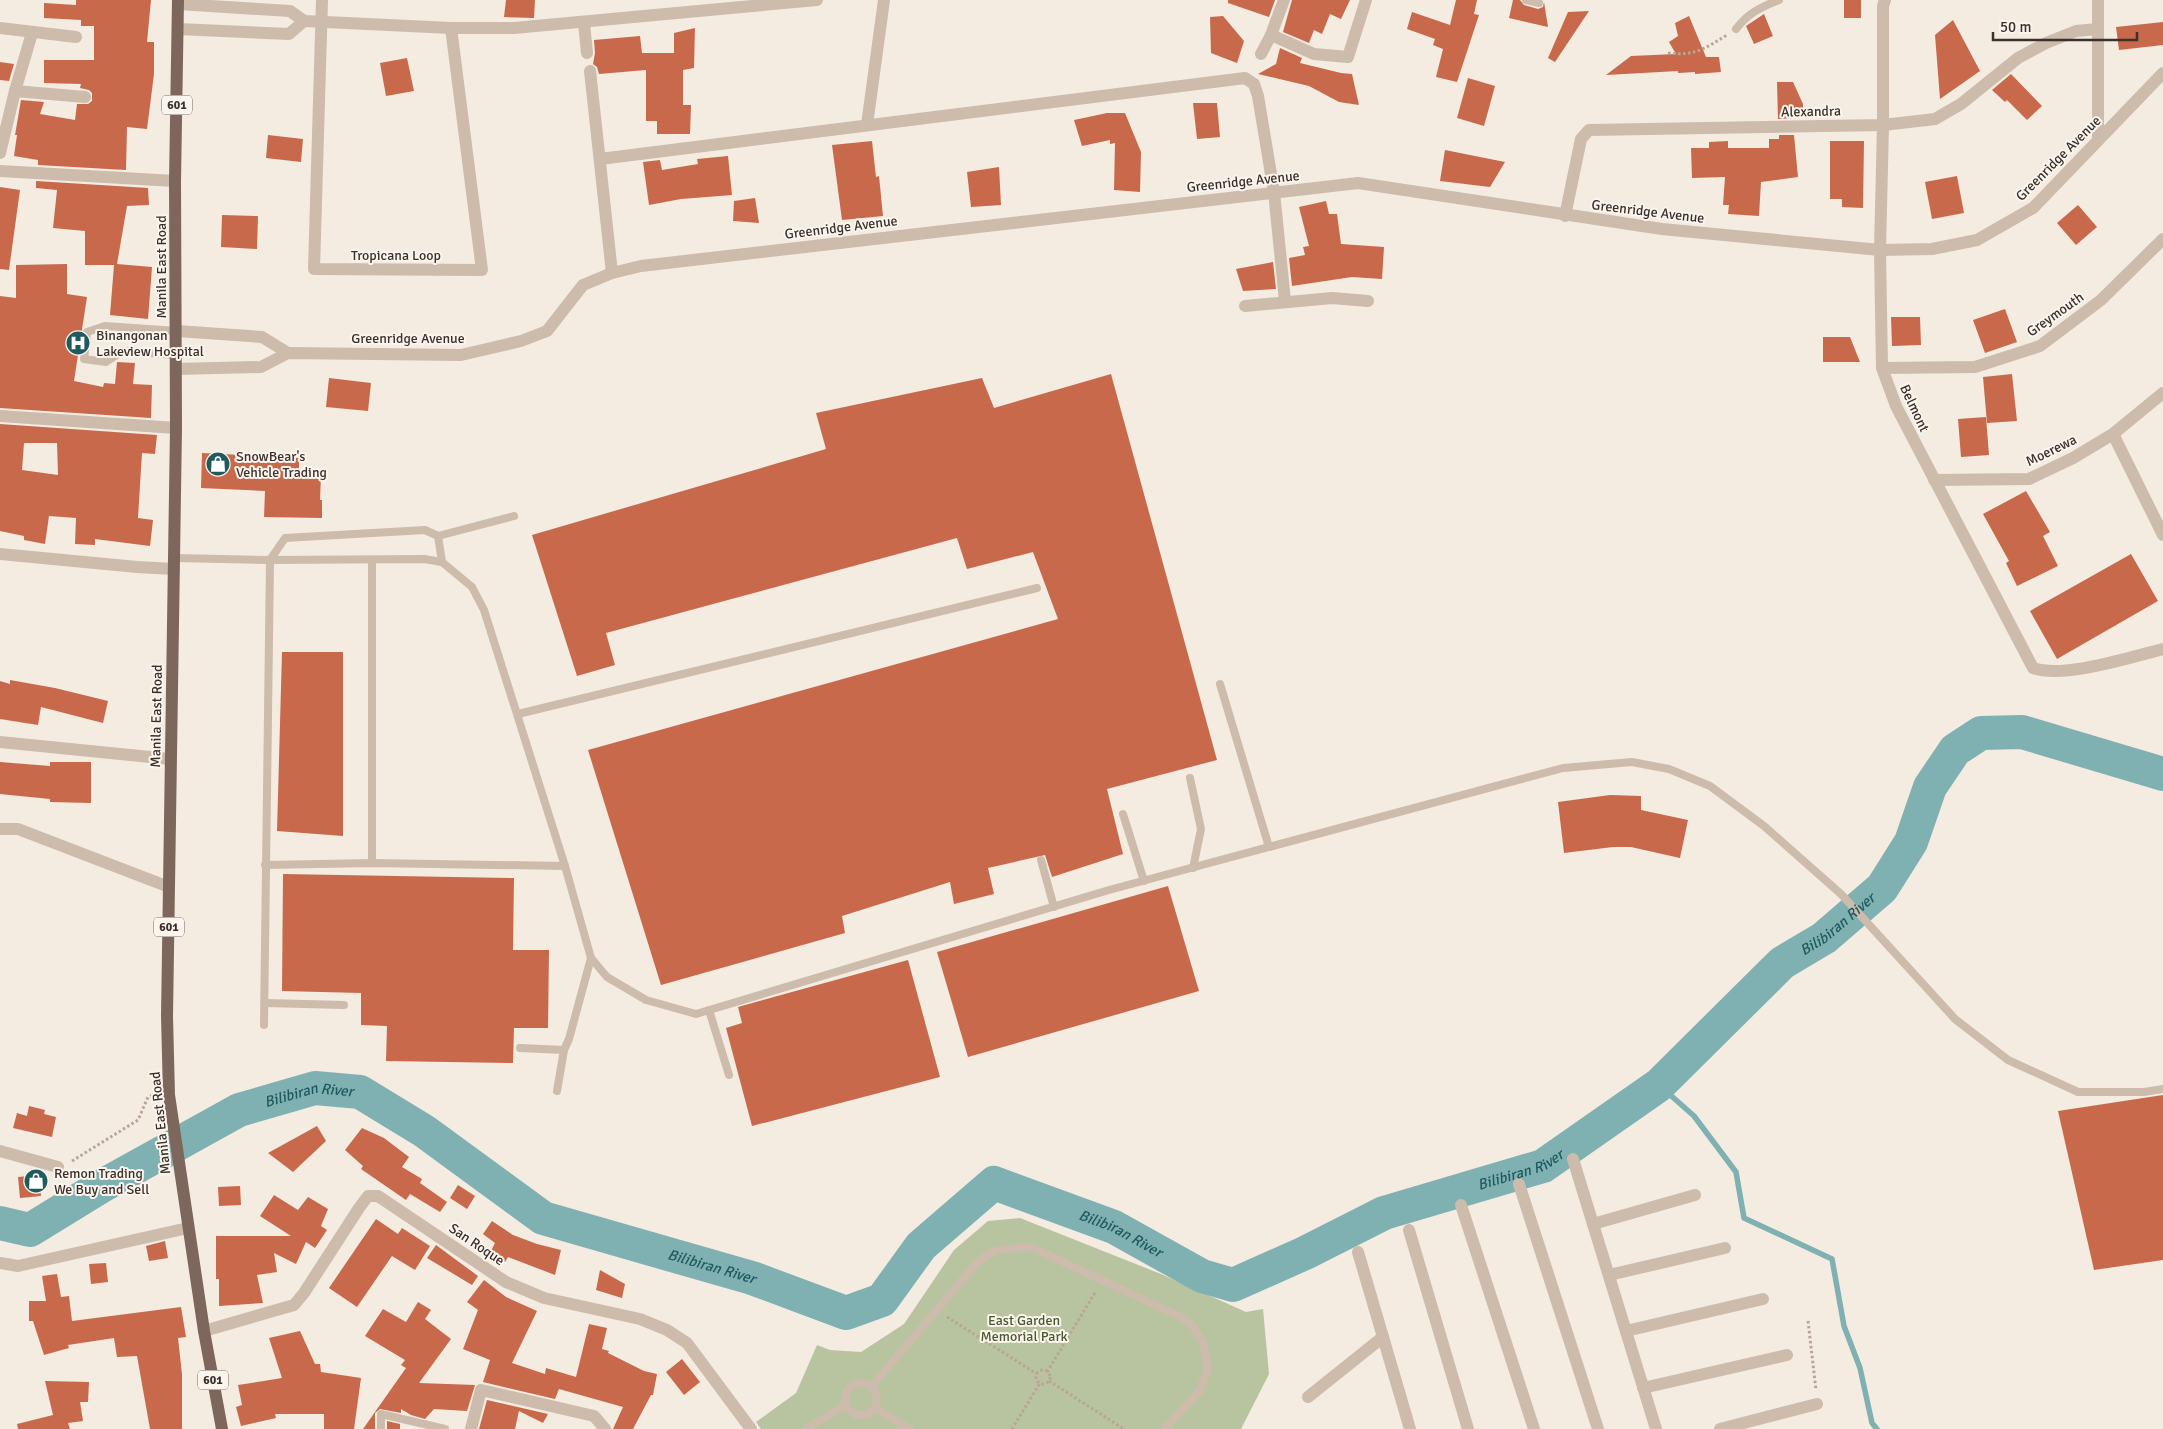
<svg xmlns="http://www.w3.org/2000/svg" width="2163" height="1429" font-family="Signika,sans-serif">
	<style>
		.green { fill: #b8c4a0 }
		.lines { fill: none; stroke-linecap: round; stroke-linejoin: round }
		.stream { stroke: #7fb0b2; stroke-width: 5.5 }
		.river { stroke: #7fb0b2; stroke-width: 34 }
		.building { fill: #c8694b; fill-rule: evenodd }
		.path { stroke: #b9a596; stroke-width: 3; stroke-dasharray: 2.5 2.5; stroke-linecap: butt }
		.service { stroke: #cdbbac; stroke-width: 8 }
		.minor { stroke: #cdbbac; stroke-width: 12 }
		.tertiary { stroke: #cdbbac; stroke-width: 12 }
		.primary { stroke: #7d675c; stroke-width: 12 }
		.labels { text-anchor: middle; stroke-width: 4; stroke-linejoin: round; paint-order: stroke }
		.shield { fill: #fbf5ee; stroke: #756b66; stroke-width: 1 }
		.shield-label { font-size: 12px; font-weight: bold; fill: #3b302b }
		.street-label { font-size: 14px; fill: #3b302b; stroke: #fbf5ee }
		.poi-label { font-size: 14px; fill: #3b302b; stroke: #fbf5ee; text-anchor: start }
		.park-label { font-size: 14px; fill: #4a5a2e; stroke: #fbf5ee }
		.water-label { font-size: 15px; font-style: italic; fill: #1f5a5e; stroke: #fbf5ee }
	</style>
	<rect width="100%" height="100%" fill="#f4ebe1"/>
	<polygon class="green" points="1020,1218 1161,1274 1246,1312 1263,1309 1269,1374 1241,1429 761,1429 756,1422 796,1393 817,1345 830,1350 861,1352 904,1324 954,1250 988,1221"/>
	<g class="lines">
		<polyline class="stream" points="1659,1085 1694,1116 1736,1172 1744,1218 1832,1259 1844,1326 1860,1368 1872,1423 1877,1429"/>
		<path class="river" id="s1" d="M0,1223L30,1230L100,1187L239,1110L315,1088L360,1092L424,1131L543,1218L752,1278L846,1313L882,1300L921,1246L994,1183L1114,1227L1202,1276L1233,1285L1305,1253L1384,1213L1543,1166L1659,1085L1782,963L1824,938L1882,888L1911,842L1930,787L1955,750L1981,733L2022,732L2163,774"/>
	</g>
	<g class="building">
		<polygon points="76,0 151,0 147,42 154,42 154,74 147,129 127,127 126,170 38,165 38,160 14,156 17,135 15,135 21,100 44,102 40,114 75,120 77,104 88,104 92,101 92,93 89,90 80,88 81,84 44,83 44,60 94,60 94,26 81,26 81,20 44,18 44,3 76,5"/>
		<polygon points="506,0 535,0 534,18 504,17"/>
		<polygon points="1228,0 1275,0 1269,17 1228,3"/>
		<polygon points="1292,0 1350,0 1341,19 1330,14 1322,34 1314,30 1309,43 1283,32"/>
		<polygon points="1456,0 1477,0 1474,14 1479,15 1457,82 1436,77 1443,49 1433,45 1435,39 1407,29 1412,12 1450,25"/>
		<polygon points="1513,0 1520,0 1524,5 1538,9 1543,7 1544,2 1548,27 1509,18"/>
		<rect x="1844" y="0" width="17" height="18"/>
		<polygon points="1589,11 1555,62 1548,58 1568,12"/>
		<polygon points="1764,14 1773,36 1754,44 1746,26"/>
		<polygon points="1223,16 1244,41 1237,63 1211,53 1210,17"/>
		<polygon points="1689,16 1706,57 1719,57 1721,72 1695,74 1695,72 1678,73 1678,71 1606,75 1631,56 1676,54 1669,42 1678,36 1675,23"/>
		<polygon points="1953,20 1980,71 1940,99 1935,35"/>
		<polygon points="2163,22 2163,45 2119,50 2116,27"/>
		<polygon points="695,28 694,68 683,70 683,105 691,105 690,134 657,134 657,121 646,121 646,70 599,74 597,67 593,64 595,53 594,40 640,36 642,53 674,53 674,33"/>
		<polygon points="1280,48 1302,58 1300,63 1341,73 1352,74 1359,105 1339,102 1309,86 1258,74 1276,64"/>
		<polygon points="407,58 414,91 386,96 380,63"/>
		<polygon points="0,62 14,64 9,81 0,80"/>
		<polygon points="2011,74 2042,106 2027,120 2007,100 2005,102 1992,90"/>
		<polygon points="1468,78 1495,86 1484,126 1457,118"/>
		<polygon points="1777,82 1793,82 1803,104 1803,113 1792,113 1792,118 1778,119"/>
		<polygon points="1193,103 1217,103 1220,137 1197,139"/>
		<polygon points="1107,113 1125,113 1141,152 1140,192 1114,190 1115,143 1110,144 1110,140 1082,146 1074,120"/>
		<polygon points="268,135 303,139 301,162 266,158"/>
		<polygon points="1779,135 1794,135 1798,177 1761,182 1759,216 1728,214 1729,205 1723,205 1725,177 1692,178 1691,148 1709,148 1709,142 1728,141 1728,148 1769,148 1769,139 1779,139"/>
		<polygon points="872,141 876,177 879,176 883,216 842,220 832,145"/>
		<polygon points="1830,141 1864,141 1863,208 1842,207 1842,199 1830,199"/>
		<polygon points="1445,150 1505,162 1490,187 1440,181"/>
		<polygon points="728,156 732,195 681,199 649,205 643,162 660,160 662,170 698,164 697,159"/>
		<polygon points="999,167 1001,205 971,207 967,172"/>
		<polygon points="1957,176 1964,213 1932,219 1925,182"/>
		<polygon points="36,181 148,188 149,205 127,206 117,264 152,267 148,319 110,315 114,265 85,265 85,231 53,228 57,190 36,188"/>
		<polygon points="0,187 20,190 9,270 0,269"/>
		<polygon points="755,198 759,223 733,221 734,201"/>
		<polygon points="1326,201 1329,214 1337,214 1341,244 1384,247 1382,279 1352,277 1292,286 1289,258 1305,255 1303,247 1309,246 1299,207"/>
		<polygon points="2078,205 2097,227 2076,245 2057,223"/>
		<polygon points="222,215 258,216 257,249 221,247"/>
		<polygon points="1273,262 1276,289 1243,291 1236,269"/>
		<polygon points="67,264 67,294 87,297 74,381 103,387 104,383 115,384 117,362 135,363 133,384 152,385 151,418 0,408 0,296 16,298 16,265"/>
		<polygon points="2005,309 2017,342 1985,353 1973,320"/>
		<polygon points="1891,317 1920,317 1921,345 1892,346"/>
		<polygon points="1823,337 1850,337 1860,362 1823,362"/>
		<polygon points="1111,374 1217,760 1107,789 1123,854 1052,877 1045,855 988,868 994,894 954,904 950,882 842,916 845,933 661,985 588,750 1058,619 1033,552 967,569 957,538 606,633 615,665 577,676 532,535 826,449 816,413 982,378 994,408"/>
		<polygon points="2012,374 2017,421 1987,423 1983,377"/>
		<polygon points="329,378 371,383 368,411 326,407"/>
		<polygon points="1986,417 1989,455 1961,457 1958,419"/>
		<path d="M0,424L157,435L155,454L142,453L138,518L153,520L150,546L95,539V545L75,544L76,518L49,516L45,544L24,540V536L0,531ZM24,443H57L58,475L22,470Z"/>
		<polygon points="202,453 299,458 299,474 321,476 320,500 322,500 322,518 264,517 265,491 201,488"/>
		<polygon points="2026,491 2050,532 2043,536 2058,566 2017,586 2006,563 2009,561 1983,514"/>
		<polygon points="2131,554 2158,601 2057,659 2030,611"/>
		<polygon points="282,652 343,652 343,836 277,831"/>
		<polygon points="10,680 55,688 108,701 103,723 41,707 38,725 0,719 0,681 10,684"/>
		<polygon points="0,762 50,766 50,762 91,762 91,803 50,802 50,799 0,794"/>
		<polygon points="1610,795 1641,796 1641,810 1688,820 1680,858 1631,847 1613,847 1564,853 1558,802"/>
		<polygon points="283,874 514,878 513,950 549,950 548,1028 514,1028 513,1063 386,1061 387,1026 361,1025 361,993 282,991"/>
		<polygon points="1168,886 1199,991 968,1057 937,952"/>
		<polygon points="908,960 940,1077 752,1126 726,1028 742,1023 738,1007"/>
		<polygon points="2163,1095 2163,1260 2094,1270 2058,1111"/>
		<polygon points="29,1106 45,1110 44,1114 56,1117 52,1137 13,1128 17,1113 27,1116"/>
		<polygon points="317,1126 326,1141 293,1172 268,1153"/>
		<polygon points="362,1128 384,1138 409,1157 402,1167 422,1179 420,1183 447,1202 440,1212 410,1194 406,1200 361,1169 363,1166 345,1150"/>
		<polygon points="39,1175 41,1196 20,1198 18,1177"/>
		<polygon points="458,1185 475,1196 467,1209 450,1198"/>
		<polygon points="240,1186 241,1205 219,1206 218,1187"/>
		<polygon points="274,1195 298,1210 308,1197 328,1209 321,1226 327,1230 315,1248 306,1242 296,1264 274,1253 277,1272 257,1275 263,1303 219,1306 219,1279 216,1279 216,1236 291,1236 260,1216"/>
		<polygon points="376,1219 398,1234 402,1228 430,1246 415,1270 392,1256 357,1307 329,1288"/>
		<polygon points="492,1221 513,1235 537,1244 561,1250 555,1275 508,1257 505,1262 490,1253 495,1243 483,1234"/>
		<polygon points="165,1241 168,1258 149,1261 146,1246"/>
		<polygon points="436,1245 478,1276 472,1285 427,1258"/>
		<polygon points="106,1263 108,1282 91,1284 89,1264"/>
		<polygon points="600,1270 625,1284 622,1298 596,1290"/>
		<polygon points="57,1274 61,1297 69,1296 72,1321 181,1307 186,1337 178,1338 182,1374 182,1429 150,1429 137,1356 117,1357 114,1338 68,1345 69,1348 44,1355 33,1321 29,1321 29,1301 46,1301 42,1276"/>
		<polygon points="484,1280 506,1297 537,1311 512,1363 545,1374 546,1368 576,1377 589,1324 607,1328 602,1349 609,1351 608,1353 644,1371 657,1374 653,1395 651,1395 633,1429 613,1429 623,1407 559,1389 555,1399 483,1382 490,1360 463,1349 478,1310 467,1302"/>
		<polygon points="418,1302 431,1310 425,1319 451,1339 419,1383 475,1385 467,1411 434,1409 425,1419 411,1415 401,1409 401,1413 380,1409 375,1413 375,1429 363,1429 406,1368 401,1365 405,1360 365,1336 383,1309 406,1322"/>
		<polygon points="300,1331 315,1364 320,1364 321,1372 361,1378 354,1429 324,1429 324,1414 275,1414 276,1418 241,1426 236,1407 242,1405 238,1385 282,1378 269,1338"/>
		<polygon points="682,1359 700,1382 684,1395 666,1372"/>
		<polygon points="45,1381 89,1382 88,1402 80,1402 83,1421 68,1423 70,1429 18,1429 17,1424 53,1415"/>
		<polygon points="487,1400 548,1414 543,1423 519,1411 515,1429 479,1429"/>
		<polygon points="387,1421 400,1424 400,1429 387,1429"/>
	</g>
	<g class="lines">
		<g class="path">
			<path d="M1668,53C1695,56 1704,49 1727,35"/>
			<polyline points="72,1161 138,1120 148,1097 154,1095"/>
			<polyline points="947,1317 1037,1374"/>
			<polyline points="1808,1321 1816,1390"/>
			<circle cx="1043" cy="1377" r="7"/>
			<polyline points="1047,1372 1096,1291"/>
			<polyline points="1049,1381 1124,1429"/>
			<polyline points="1012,1429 1040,1383"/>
		</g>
		<g class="service">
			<polyline points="1526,0 1539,3"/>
			<path d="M1736,29C1748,13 1761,7 1779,0"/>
			<polyline points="176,355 123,351 106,362 84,359 87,332 105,326 177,331"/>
			<polyline points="438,536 514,516"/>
			<polyline points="174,558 270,560 424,559 442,562 472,587 484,610 565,866 591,958 607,977 646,1000 696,1014 1109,890 1563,768 1632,762 1669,769 1710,786 1764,826 1841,894 1955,1019 2008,1060 2078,1092 2144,1092 2163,1089"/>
			<polyline points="1220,684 1269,847"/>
			<polyline points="518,714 1037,588"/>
			<polyline points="1190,778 1201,829 1193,868"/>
			<polyline points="1123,814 1144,881"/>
			<polyline points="1041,860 1054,907"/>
			<polyline points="372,863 372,561"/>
			<polyline points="265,865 372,863 565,866"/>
			<polyline points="265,1003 344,1005"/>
			<polyline points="709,1010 729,1075"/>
			<polyline points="264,1025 270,560 285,538 425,530 438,536 442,562"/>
			<polyline points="520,1048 564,1050 569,1039 591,958"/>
			<polyline points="557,1091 564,1050"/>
			<circle cx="861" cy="1399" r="16"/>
			<polyline points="872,1386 975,1265 988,1254 998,1250 1031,1247 1181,1317 1193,1326 1203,1343 1208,1368 1200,1390 1165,1429"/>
			<polyline points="875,1408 909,1429"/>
			<polyline points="381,1429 381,1414 445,1429"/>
			<polyline points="806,1429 846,1405"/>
		</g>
		<g class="minor">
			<polyline points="322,0 314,269 482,270 451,28"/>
			<path d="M1885,0L1883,6V125L1880,250L1882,368L1896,406L2033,668C2063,679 2131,657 2163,649"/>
			<polyline points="2098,0 2098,140"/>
			<polyline points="178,4 290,11 304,21 451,28 514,28 817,0"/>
			<polyline points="584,23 587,53"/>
			<polyline points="0,28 76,37"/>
			<polyline points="178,29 289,34 304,21"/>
			<polyline points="1271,35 1314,54 1348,57 1366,0"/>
			<polyline points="1261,54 1271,35 1284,0"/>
			<polyline points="590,71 612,273"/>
			<polyline points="15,91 85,97"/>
			<polyline points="867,125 884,0"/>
			<polyline points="0,153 15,91 32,33"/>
			<polyline points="600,159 1245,78 1254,84 1258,96 1274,192 1285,301"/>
			<polyline points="0,171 175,181"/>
			<polyline points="1565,216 1581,139 1589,130 1883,125 1935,119 1961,104 2018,58 2046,43 2076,31 2098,29"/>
			<polyline points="1245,306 1332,298 1368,301"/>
			<polyline points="1882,368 1975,367 2040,346 2101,300 2163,239"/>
			<polyline points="0,416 176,428"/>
			<polyline points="2113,434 2163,535"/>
			<polyline points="1934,480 2029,479 2073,458 2113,434 2163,393"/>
			<polyline points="0,554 137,567 174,569"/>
			<polyline points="0,742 170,759"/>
			<polyline points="0,829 18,829 169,887"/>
			<polyline points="0,1151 58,1167"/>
			<polyline points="1573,1159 1656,1429"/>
			<polyline points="1519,1184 1598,1429"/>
			<polyline points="1461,1205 1534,1429"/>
			<polyline points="1593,1224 1695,1195"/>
			<polyline points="1409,1230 1468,1429"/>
			<polyline points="1358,1252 1410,1429"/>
			<polyline points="0,1263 18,1266 188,1228"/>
			<polyline points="1609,1275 1725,1248"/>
			<polyline points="204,1331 294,1305 304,1293 359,1208 368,1196 378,1196 506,1282 544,1298 640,1319 667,1330 687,1343 751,1429"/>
			<polyline points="1626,1331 1763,1299"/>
			<polyline points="1643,1388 1787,1355"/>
			<polyline points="1308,1397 1383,1337"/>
			<polyline points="471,1429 481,1390 594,1416 605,1429"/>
			<polyline points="1720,1429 1817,1404"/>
		</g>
		<g class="tertiary">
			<polyline points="177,331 262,337 288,353"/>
			<polyline points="176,369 261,367 288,353 461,355 521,341 547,331 583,285 612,273 641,266 1358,183 1662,229 1880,250 1932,249 1977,240 2033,208 2163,73"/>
		</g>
		<polyline class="primary" points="178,0 175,181 176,428 167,1016 169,1095 204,1331 222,1429"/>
	</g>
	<defs>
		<symbol id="hospital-disc" viewBox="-11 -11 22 22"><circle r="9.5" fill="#1f5a5e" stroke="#fbf5ee"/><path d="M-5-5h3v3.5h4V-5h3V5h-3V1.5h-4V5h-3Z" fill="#fff"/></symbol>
		<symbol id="shop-disc" viewBox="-11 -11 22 22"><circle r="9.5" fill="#1f5a5e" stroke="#fbf5ee"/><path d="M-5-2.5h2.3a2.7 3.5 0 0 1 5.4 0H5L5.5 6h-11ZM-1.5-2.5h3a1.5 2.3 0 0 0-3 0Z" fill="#fff"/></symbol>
	</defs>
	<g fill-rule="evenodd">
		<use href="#hospital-disc" x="64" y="329" width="28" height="28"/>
		<use href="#shop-disc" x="204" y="450" width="28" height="28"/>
		<use href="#shop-disc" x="22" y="1167" width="28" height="28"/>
	</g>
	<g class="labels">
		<g class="shield">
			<rect x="162" y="95.5" width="30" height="19" rx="4"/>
			<rect x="154" y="917.5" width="30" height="19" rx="4"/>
			<rect x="198" y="1370.5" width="30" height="19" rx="4"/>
		</g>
		<g class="shield-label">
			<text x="177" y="109">601</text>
			<text x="169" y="931">601</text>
			<text x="213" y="1384">601</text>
		</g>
		<g class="street-label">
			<text transform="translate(1811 111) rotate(-1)" y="5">Alexandra</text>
			<text transform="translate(2058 158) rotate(-45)" y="5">Greenridge Avenue</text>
			<text transform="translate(1243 181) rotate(-6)" y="5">Greenridge Avenue</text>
			<text transform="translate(1648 211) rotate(7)" y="5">Greenridge Avenue</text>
			<text transform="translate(841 227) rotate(-7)" y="5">Greenridge Avenue</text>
			<text x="396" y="260">Tropicana Loop</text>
			<text transform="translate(161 267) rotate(-90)" y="5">Manila East Road</text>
			<text transform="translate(2055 314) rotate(-35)" y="5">Greymouth</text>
			<text x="408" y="343">Greenridge Avenue</text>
			<text transform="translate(1915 408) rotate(65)" y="5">Belmont</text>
			<text transform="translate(2051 450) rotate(-26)" y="5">Moerewa</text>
			<text transform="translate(156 716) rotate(-89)" y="5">Manila East Road</text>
			<text transform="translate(160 1123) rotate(-96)" y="5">Manila East Road</text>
			<text transform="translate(477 1244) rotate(34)" y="5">San Roque</text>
		</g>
		<g class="poi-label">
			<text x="96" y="340">Binangonan<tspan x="96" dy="16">Lakeview Hospital</tspan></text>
			<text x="236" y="461">SnowBear's<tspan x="236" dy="16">Vehicle Trading</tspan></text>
			<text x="54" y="1178">Remon Trading<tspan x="54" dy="16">We Buy and Sell</tspan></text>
		</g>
		<g class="park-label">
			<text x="1024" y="1325">East Garden<tspan x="1024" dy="16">Memorial Park</tspan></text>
		</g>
		<g class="water-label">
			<text dy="5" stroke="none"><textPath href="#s1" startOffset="2114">Bilibiran River</textPath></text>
			<text dy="5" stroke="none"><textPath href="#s1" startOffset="344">Bilibiran River</textPath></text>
			<text dy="5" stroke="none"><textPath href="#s1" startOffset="1709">Bilibiran River</textPath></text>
			<text dy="5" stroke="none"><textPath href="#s1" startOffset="1274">Bilibiran River</textPath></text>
			<text dy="5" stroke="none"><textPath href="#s1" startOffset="794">Bilibiran River</textPath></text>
		</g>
	</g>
	<path d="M1993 32v8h144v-8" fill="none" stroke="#3b302b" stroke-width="2.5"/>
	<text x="2000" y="32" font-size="15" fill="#3b302b" stroke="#fbf5ee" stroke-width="4" paint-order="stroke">50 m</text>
</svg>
